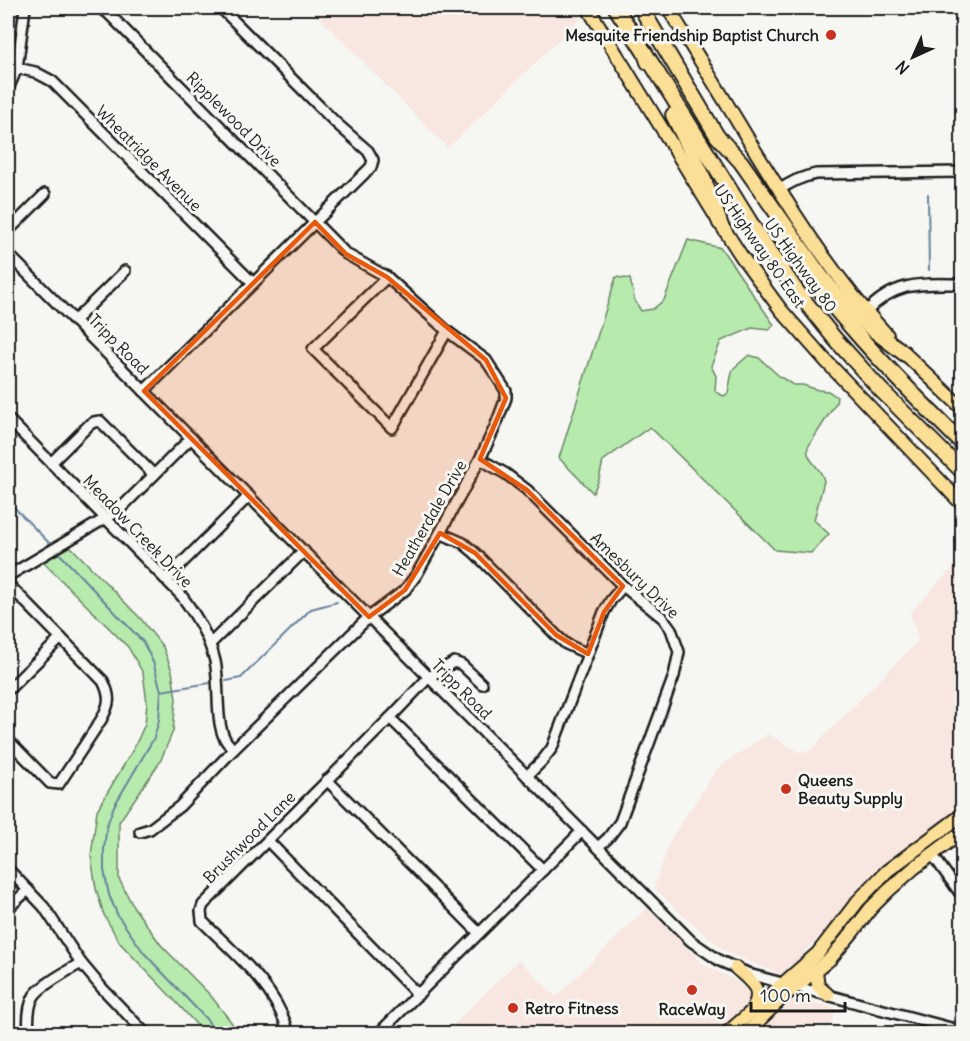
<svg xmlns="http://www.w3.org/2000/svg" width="970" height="1041" font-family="Delius,sans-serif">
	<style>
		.built { fill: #f8e6e0 }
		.green { fill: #b6ebad; stroke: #698464; stroke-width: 1.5 }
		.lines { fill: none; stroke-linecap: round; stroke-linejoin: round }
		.stream { stroke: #67829d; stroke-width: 2 }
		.minor-casing { stroke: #1c1c1c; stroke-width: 14 }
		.major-casing { stroke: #1c1c1c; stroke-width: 16 }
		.highway-casing { stroke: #1c1c1c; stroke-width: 18 }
		.minor { stroke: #f6f6f2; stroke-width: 9 }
		.major { stroke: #fbdf96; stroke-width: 12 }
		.highway { stroke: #fbdf96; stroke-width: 14 }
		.marked { fill: #e8590c; fill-opacity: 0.2; stroke: #e8590c; stroke-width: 4.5; stroke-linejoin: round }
		.poi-dot { fill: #c8321e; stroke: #f6f6f2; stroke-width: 2 }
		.labels { text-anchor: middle; stroke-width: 6; stroke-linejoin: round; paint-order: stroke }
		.poi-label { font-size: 16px; font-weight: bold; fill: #1c1c1c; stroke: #f6f6f2; text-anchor: start }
		.street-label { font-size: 16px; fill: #1c1c1c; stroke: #f6f6f2 }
	</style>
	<rect width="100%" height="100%" fill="#f6f6f2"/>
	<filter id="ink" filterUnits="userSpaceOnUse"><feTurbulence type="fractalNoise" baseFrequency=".0167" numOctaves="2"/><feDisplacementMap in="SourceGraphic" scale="12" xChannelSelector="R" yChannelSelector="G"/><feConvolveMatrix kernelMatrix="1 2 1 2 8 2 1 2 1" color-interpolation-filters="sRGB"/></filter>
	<g filter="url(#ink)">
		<g class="built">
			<polygon points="310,8 575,8 581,18 448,148"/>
			<polygon points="962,558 962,806 887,862 830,926 791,966 780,974 728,953 682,915 654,887 671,839 717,769 768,734 799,752 810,751 919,640 910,613"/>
			<polygon points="647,908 702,963 748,988 752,1000 717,1033 463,1034 454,1024 519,960 556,997"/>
			<polygon points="793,998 836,1008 828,1033 756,1033"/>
		</g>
		<g class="green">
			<path d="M688,240L721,248L774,325L769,330L752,328L721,341L711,366L716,376L715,391L719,394L724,396L728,393L732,372L734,368L749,355L759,358L779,376L793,385H803L818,390L828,391L837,397L836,403L808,447C805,461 822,467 824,481L814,520L829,534L811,553L775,550L650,427L603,461L599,479L593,493L559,458L616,277L630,279L635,301L641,311L653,309L664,300Z"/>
			<polygon points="70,546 141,619 163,647 172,671 176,699 173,731 160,762 119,822 119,879 133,906 161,945 211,996 235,1027 237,1033 204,1033 177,1003 120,943 104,915 96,889 91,856 97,810 134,748 145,724 147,703 143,673 128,647 42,561"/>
		</g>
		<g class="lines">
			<g class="stream">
				<polyline points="928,194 929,270"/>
				<polyline points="8,501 52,546"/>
				<polyline points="56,550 143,642 153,662 161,691 159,720 154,738 114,806 107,825 104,848 104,870 109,895 118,916 144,953 208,1021 215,1034"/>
				<polyline points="226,681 241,678 311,609 337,602"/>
				<polyline points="161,691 210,683"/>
			</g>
			<defs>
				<g id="minor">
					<polyline points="100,8 108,13 346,254 387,277 447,331 486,360 506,391 506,398 495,427 480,459 440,533 417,574 405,590 369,617 233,750 180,806 150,829 140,832"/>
					<polyline points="17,68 35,72 52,81 253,283"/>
					<polyline points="8,89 17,68 25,8"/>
					<path d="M780,190C791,181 801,177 816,174L962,172"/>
					<polyline points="8,231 45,194"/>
					<polyline points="8,254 691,941 720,961 752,975 962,1031"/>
					<polyline points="387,277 313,349 392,428 447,331"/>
					<path d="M866,312C896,280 922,284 962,284"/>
					<polyline points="74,321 125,271"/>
					<polyline points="144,391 371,167 373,160 368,151 336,123 221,8"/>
					<path d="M8,419L181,595C196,615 209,637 215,661C220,683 215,722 225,739C227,743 231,746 233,750"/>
					<polyline points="480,459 506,474 527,490 623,586 663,618 671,629 679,652 674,676 620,822 608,838 598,847"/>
					<polyline points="51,463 89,425 94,422 100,421 154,475"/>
					<polyline points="440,533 463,543 475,553 556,635 566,644 588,654"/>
					<polyline points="8,576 118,511 191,438"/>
					<polyline points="166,579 249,496"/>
					<path d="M8,584L103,681C111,697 110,704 101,720L59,784L50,783L8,740"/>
					<polyline points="210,644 304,551"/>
					<polyline points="8,690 61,638"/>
					<polyline points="390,718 543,870"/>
					<polyline points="527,776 542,761 552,748 604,612 611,600 623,586"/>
					<polyline points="327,780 479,933"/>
					<polyline points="268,841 418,995"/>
					<polyline points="932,854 962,896"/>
					<polyline points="8,869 44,907 81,963 102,988 146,1034"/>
					<polyline points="8,908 28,890"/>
					<path d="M29,1034C28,1022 28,1006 34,996C41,985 69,970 81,963"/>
					<path d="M289,1034C276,986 236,955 202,921L201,911L203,905L390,718L429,677L454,662L462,665L482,684"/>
					<polyline points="378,1034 582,831"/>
				</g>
				<g id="major">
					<polyline points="588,8 720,223 742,257 781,310 826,361 962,504"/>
					<path d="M668,8C697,55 726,102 754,149C794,214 835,279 887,335"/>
					<polyline points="899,348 962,408"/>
					<path d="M736,968C751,982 765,989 752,1010"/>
					<polyline points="816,971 818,986 828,995"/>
					<polyline points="726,1034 818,953 858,901 887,871 962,815"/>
					<polyline points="745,1034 784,996 830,959 851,934 871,908 888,891 914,868 962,832"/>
				</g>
				<g id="highway">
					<polyline points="616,8 645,53 648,62"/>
					<polyline points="641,8 717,136 741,162 820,275 834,292 854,311 872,329 905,354"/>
					<polyline points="645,53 758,235 795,289 835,339 880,389 962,471"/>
					<polyline points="673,115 701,172 720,223"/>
					<path d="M774,227C827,307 894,376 962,443"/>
				</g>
			</defs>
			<use href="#minor" class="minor-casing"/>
			<use href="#major" class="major-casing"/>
			<use href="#highway" class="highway-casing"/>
			<use href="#minor" class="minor"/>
			<use href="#major" class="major"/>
			<use href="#highway" class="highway"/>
		</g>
	</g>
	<path class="marked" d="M315,222L346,254L387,277L486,360L506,398L480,459L527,490L623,586L604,612L588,654L556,635L475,553L440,533L405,590L369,617L144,391Z"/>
	<g class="poi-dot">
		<circle cx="831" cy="35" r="6"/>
		<circle cx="786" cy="789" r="6"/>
		<circle cx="692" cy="990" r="6"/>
		<circle cx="513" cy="1008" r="6"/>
	</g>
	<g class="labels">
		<g class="poi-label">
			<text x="819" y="41" text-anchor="end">Mesquite Friendship Baptist Church</text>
			<text x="798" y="786">Queens<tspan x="798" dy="18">Beauty Supply</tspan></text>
			<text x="525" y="1014">Retro Fitness</text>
			<text x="692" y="1015" text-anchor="middle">RaceWay</text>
		</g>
		<g class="street-label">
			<text transform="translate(234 119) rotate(45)" y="6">Ripplewood Drive</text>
			<text transform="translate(149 158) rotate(45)" y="6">Wheatridge Avenue</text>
			<text transform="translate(760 246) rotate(55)" y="6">US Highway 80 East</text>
			<text transform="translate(801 265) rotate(54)" y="6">US Highway 80</text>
			<text transform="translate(119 344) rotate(45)" y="6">Tripp Road</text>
			<text transform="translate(429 518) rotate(-60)" y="6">Heatherdale Drive</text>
			<text transform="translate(138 531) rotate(46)" y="6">Meadow Creek Drive</text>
			<text transform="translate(635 575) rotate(44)" y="6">Amesbury Drive</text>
			<text transform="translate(462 689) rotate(45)" y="6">Tripp Road</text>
			<text transform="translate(249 837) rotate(-45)" y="6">Brushwood Lane</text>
		</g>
	</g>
	<rect width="970" height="1041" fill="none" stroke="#f6f6f2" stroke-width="30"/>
	<rect x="15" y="15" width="940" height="1011" fill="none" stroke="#1c1c1c" stroke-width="2" filter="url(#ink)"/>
	<g transform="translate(913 57) rotate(225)" stroke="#f6f6f2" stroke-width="4.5" paint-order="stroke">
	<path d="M0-4.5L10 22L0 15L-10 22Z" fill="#1c1c1c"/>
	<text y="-9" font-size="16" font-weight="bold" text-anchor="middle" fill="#1c1c1c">N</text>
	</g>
	<path d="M751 1002v9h94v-9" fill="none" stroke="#1c1c1c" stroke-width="3"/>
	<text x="760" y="1002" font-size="18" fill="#1c1c1c" stroke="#f6f6f2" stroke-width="4.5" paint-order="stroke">100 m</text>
</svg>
